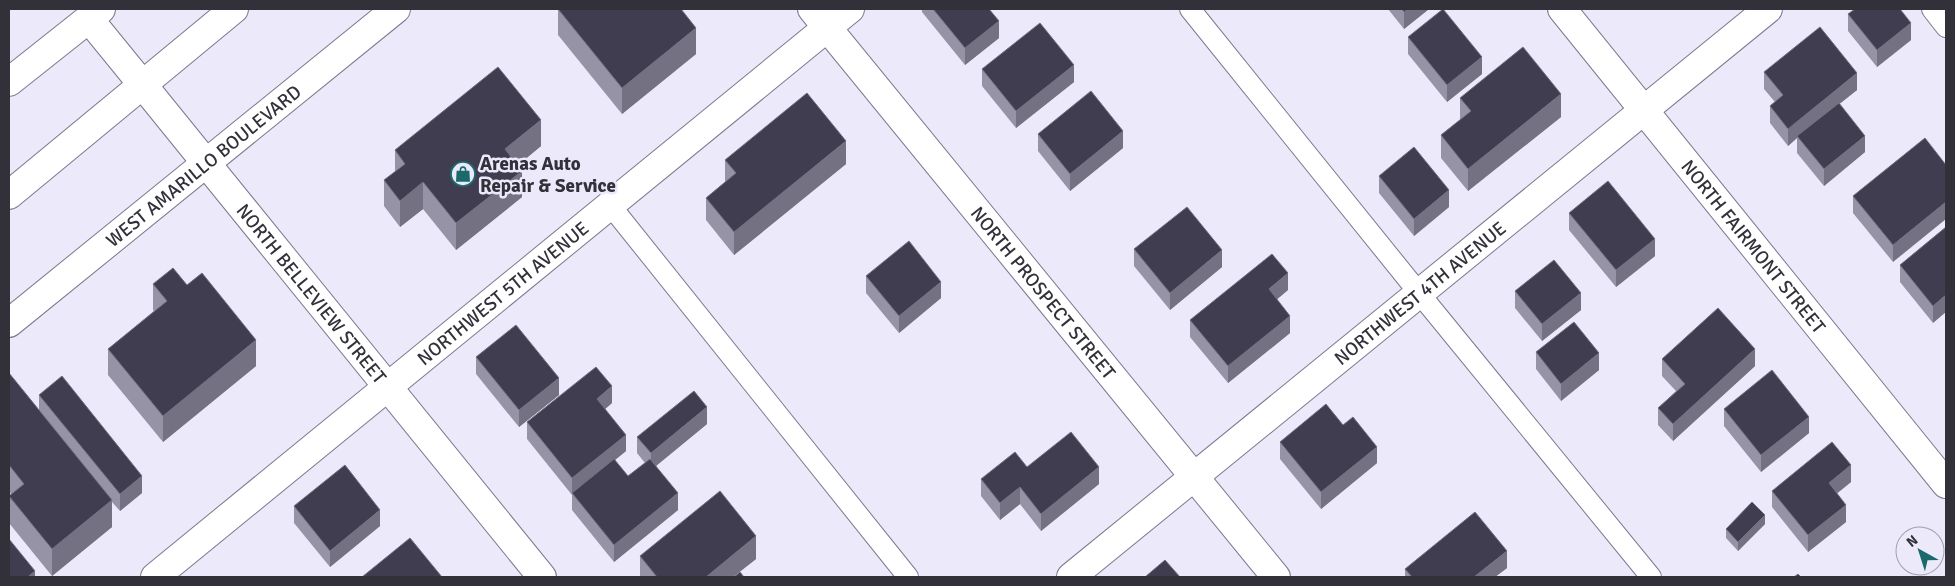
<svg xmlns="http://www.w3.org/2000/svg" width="1955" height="586" font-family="Signika,sans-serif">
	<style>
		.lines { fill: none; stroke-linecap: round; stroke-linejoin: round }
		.service-casing { stroke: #7c798d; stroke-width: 22 }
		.minor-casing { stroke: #7c798d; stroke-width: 30 }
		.tertiary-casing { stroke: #7c798d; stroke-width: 30 }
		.trunk-casing { stroke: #7c798d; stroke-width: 30 }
		.service { stroke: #fff; stroke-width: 20 }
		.minor { stroke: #fff; stroke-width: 28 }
		.tertiary { stroke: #fff; stroke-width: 28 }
		.trunk { stroke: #fff; stroke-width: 28 }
		.wall { fill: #9693a6 }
		.shaded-wall { fill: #747183 }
		.building { fill: #413d50; stroke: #747183 }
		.labels { text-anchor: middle; stroke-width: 5; stroke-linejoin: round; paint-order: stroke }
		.poi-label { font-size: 19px; font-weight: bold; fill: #32313a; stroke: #ece9fb; text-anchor: start }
		.street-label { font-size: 19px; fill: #32313a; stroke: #ece9fb }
	</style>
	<rect width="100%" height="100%" fill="#ece9fb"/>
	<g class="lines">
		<defs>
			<g id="service">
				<polyline points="1190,9 1419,293 1651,577"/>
				<polyline points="1932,9 1946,27"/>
				<polyline points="610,205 908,577"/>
			</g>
			<g id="minor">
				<path id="s1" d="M812,9L1276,577"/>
				<path id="s2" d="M1562,9L1946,484"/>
				<path id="s3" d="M206,163L542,577"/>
				<path id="s4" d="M155,577L850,9"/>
				<path id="s5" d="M1071,577L1768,9"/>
			</g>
			<g id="tertiary">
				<polyline points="142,84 206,163"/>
				<path id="s6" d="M9,323L396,9"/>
			</g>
			<g id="trunk">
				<polyline points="89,19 142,84"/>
				<polyline points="9,82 101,9"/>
				<polyline points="9,195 234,9"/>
			</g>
		</defs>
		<use href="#service" class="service-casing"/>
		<use href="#minor" class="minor-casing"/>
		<use href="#tertiary" class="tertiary-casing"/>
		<use href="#trunk" class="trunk-casing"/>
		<use href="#service" class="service"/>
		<use href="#minor" class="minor"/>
		<use href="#tertiary" class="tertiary"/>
		<use href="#trunk" class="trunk"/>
	</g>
	<g class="wall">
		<polygon points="558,9 696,54 622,114 558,35"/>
		<polygon points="922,9 989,9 999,38 965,65 922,12"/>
		<polygon points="1388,9 1429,9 1404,29"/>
		<polygon points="1848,14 1911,40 1877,67 1848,31"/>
		<polygon points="1408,37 1482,74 1447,102 1408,54"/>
		<polygon points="982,69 1074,82 1016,128 982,86"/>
		<polygon points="1764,72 1857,90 1839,104 1865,152 1824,186 1797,153 1797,138 1788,146 1770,123 1770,106 1775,102 1764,89"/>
		<polygon points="1460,98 1561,117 1468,191 1441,158 1441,135 1460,120"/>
		<polygon points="1038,134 1123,148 1070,191 1038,151"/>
		<polygon points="1925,138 1893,262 1853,213 1853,196"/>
		<polygon points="541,146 518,165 522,197 456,250 423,209 400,227 384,206 384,180 395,172 395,150"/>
		<polygon points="725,160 846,164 734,255 706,220 706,198 725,182"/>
		<polygon points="1379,176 1449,207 1414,236 1379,193"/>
		<polygon points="1569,213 1655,256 1616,287 1569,230"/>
		<polygon points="1946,227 1933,323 1900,282 1900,265"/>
		<polygon points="1134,249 1222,267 1170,310 1134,266"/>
		<polygon points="866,276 941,298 899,333 866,293"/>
		<polygon points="153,284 187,285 256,366 163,442 108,375 108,349 154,311 153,310"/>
		<polygon points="1288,290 1277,299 1290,333 1228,383 1190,337 1190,320"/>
		<polygon points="1515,291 1581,310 1542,341 1515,308"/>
		<polygon points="1536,352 1599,370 1561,401 1536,369"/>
		<polygon points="476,357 559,395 519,427 476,374"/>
		<polygon points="1662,359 1755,366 1673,441 1658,425 1658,408 1676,391 1662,376"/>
		<polygon points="9,373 39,410 39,395 142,493 120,511 112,502 112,527 52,576 9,523 9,496 11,494 9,491"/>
		<polygon points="612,403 605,409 626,451 615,460 628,476 645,463 637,453 637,437 707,424 656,466 678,510 614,562 572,510 572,495 527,439 527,422"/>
		<polygon points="1724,409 1809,433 1761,472 1724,426"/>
		<polygon points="1343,425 1377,463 1321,509 1280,459 1280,442"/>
		<polygon points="1027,467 1099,484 1041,531 1020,504 1000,520 981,496 981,479"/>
		<polygon points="1851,482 1837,493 1846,522 1808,552 1772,507 1772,491"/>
		<polygon points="294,506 380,526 330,567 294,523"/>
		<polygon points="1765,524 1738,551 1726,538 1726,529"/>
		<polygon points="640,556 756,559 733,577 640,577"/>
		<polygon points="1507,568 1495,577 1405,577 1405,569"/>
	</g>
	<g class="shaded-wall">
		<polygon points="1408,9 1429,9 1404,29 1404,12"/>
		<polygon points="999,21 999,38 965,65 965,48"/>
		<polygon points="1911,23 1911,40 1877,67 1877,50"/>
		<polygon points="696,28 696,54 622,114 622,88"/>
		<polygon points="1482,57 1482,74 1447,102 1447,85"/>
		<polygon points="1074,65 1074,82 1016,128 1016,111"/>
		<polygon points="1857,73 1857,90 1798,137 1797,136 1797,138 1788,146 1788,129"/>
		<polygon points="1561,94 1561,117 1468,191 1468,169"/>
		<polygon points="541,120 541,146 505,176 505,149"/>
		<polygon points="1123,131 1123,148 1070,191 1070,174"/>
		<polygon points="1865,136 1865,152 1824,186 1824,169"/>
		<polygon points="846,141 846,164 734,255 734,232"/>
		<polygon points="522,171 522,197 456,250 456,223"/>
		<polygon points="423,182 423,209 400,227 400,201"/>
		<polygon points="1449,190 1449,207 1414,236 1414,219"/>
		<polygon points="1946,202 1946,219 1893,262 1893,245"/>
		<polygon points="1655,239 1655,256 1616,287 1616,270"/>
		<polygon points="1222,250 1222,267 1170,310 1170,293"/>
		<polygon points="1288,273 1288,290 1269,306 1269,289"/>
		<polygon points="941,282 941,298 899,333 899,316"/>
		<polygon points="1581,293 1581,310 1542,341 1542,324"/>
		<polygon points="1946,295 1946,312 1933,323 1933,306"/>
		<polygon points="1290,316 1290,333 1228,383 1228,366"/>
		<polygon points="256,340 256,366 163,442 163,416"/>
		<polygon points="1755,349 1755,366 1673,441 1673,424"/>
		<polygon points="1599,353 1599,370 1561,401 1561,384"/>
		<polygon points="559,378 559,395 519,427 519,410"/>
		<polygon points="612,386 612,403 597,416 597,399"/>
		<polygon points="707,407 707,424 651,470 651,453"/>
		<polygon points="1809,417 1809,433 1761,472 1761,455"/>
		<polygon points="626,435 626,451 573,494 572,493 572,478"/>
		<polygon points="1377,447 1377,463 1321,509 1321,492"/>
		<polygon points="1851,465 1851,482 1829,500 1829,483"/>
		<polygon points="1099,467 1099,484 1041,531 1041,514"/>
		<polygon points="142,476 142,493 120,511 120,494"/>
		<polygon points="1020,487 1020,504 1000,520 1000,503"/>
		<polygon points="678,493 678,510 614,562 614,545"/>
		<polygon points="112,500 112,527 52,576 52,549"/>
		<polygon points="1846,505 1846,522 1808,552 1808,535"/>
		<polygon points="380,510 380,526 330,567 330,551"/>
		<polygon points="1765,515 1765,524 1738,551 1738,542"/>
		<polygon points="756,536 756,559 733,577 706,577"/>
		<polygon points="1507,551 1507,568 1495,577 1474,577"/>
		<polygon points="35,571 35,577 28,577"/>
	</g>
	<g class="building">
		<polygon points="558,9 681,9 696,28 622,88"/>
		<polygon points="933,9 989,9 999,21 965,48"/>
		<polygon points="1402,9 1408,9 1404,12"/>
		<polygon points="1443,9 1482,57 1447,85 1408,37"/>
		<polygon points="1855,9 1900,9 1911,23 1877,50 1848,14"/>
		<polygon points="1040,23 1074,65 1016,111 982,69"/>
		<polygon points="1820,27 1857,73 1788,129 1770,106 1783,95 1764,72"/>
		<polygon points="1523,47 1561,94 1468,169 1441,135 1471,111 1460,98"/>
		<polygon points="498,67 541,120 505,149 522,171 456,223 423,182 400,201 384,180 405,164 395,150"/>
		<polygon points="1091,91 1123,131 1070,174 1038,134"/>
		<polygon points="807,93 846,141 734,232 706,198 736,173 725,160"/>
		<polygon points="1839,103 1865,136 1824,169 1797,136"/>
		<polygon points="1925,138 1946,165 1946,202 1893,245 1853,196"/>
		<polygon points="1414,147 1449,190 1414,219 1379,176"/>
		<polygon points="1608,181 1655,239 1616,270 1569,213"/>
		<polygon points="1187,207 1222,250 1170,293 1134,249"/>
		<polygon points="1946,227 1946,295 1933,306 1900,265"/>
		<polygon points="909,241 941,282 899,316 866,276"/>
		<polygon points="1272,254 1288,273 1269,289 1290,316 1228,366 1190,320"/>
		<polygon points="1554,260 1581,293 1542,324 1515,291"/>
		<polygon points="173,268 187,285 202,273 256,340 163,416 108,349 167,301 153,284"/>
		<polygon points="1718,308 1755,349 1673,424 1658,408 1685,384 1662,359"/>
		<polygon points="1574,322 1599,353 1561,384 1536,352"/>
		<polygon points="516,325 559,378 519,410 476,357"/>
		<polygon points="596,367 612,386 597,399 626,435 572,478 527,422"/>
		<polygon points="1772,370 1809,417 1761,455 1724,409"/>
		<polygon points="9,373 112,500 52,549 9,496 24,484 9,465"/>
		<polygon points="62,376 142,476 120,494 39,395"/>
		<polygon points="694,391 707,407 651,453 637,437"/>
		<polygon points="1326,404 1343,425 1353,417 1377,447 1321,492 1280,442"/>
		<polygon points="1071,432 1099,467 1041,514 1020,487 1000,503 981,479 1015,452 1027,467"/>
		<polygon points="1832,442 1851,465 1829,483 1846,505 1808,535 1772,491"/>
		<polygon points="614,459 628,476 650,459 678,493 614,545 572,493"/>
		<polygon points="345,465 380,510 330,551 294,506"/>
		<polygon points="720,491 756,536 706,577 657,577 640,556"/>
		<polygon points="1752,502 1765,515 1738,542 1726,529"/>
		<polygon points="1475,512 1507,551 1474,577 1412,577 1405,569"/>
		<polygon points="410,538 442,577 362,577"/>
		<polygon points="9,539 35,571 28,577 9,577"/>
		<polygon points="1165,560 1180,577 1145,577"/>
		<polygon points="740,572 744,577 734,577"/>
		<polygon points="1798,574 1801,577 1794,577"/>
	</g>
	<defs>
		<symbol id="shop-ring" viewBox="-11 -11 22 22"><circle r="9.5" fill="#ece9fb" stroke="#1b696d" stroke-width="1.5"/><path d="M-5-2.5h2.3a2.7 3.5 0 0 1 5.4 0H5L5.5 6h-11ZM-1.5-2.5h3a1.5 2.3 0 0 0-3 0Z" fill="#1b696d"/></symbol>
	</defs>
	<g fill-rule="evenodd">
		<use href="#shop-ring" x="449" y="160" width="28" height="28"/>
	</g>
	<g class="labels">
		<g class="poi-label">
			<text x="480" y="170">Arenas Auto<tspan x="480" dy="22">Repair &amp; Service</tspan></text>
		</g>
		<g class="street-label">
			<text dy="7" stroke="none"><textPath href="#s6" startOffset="250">WEST AMARILLO BOULEVARD</textPath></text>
			<text dy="7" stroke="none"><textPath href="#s2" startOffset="305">NORTH FAIRMONT STREET</textPath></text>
			<text dy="7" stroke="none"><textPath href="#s3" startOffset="168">NORTH BELLEVIEW STREET</textPath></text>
			<text dy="7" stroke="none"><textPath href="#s4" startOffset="449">NORTHWEST 5TH AVENUE</textPath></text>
			<text dy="7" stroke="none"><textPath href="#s1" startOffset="366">NORTH PROSPECT STREET</textPath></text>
			<text dy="7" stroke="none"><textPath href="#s5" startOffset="450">NORTHWEST 4TH AVENUE</textPath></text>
		</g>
	</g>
	<rect width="1955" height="586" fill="none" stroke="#32313a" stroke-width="20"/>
	<g transform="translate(1920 551) rotate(321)"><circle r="24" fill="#ece9fb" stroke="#a29fae"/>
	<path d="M0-4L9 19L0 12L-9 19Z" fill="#1b696d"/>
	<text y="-8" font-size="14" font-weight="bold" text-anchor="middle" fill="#32313a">N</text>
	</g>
</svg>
